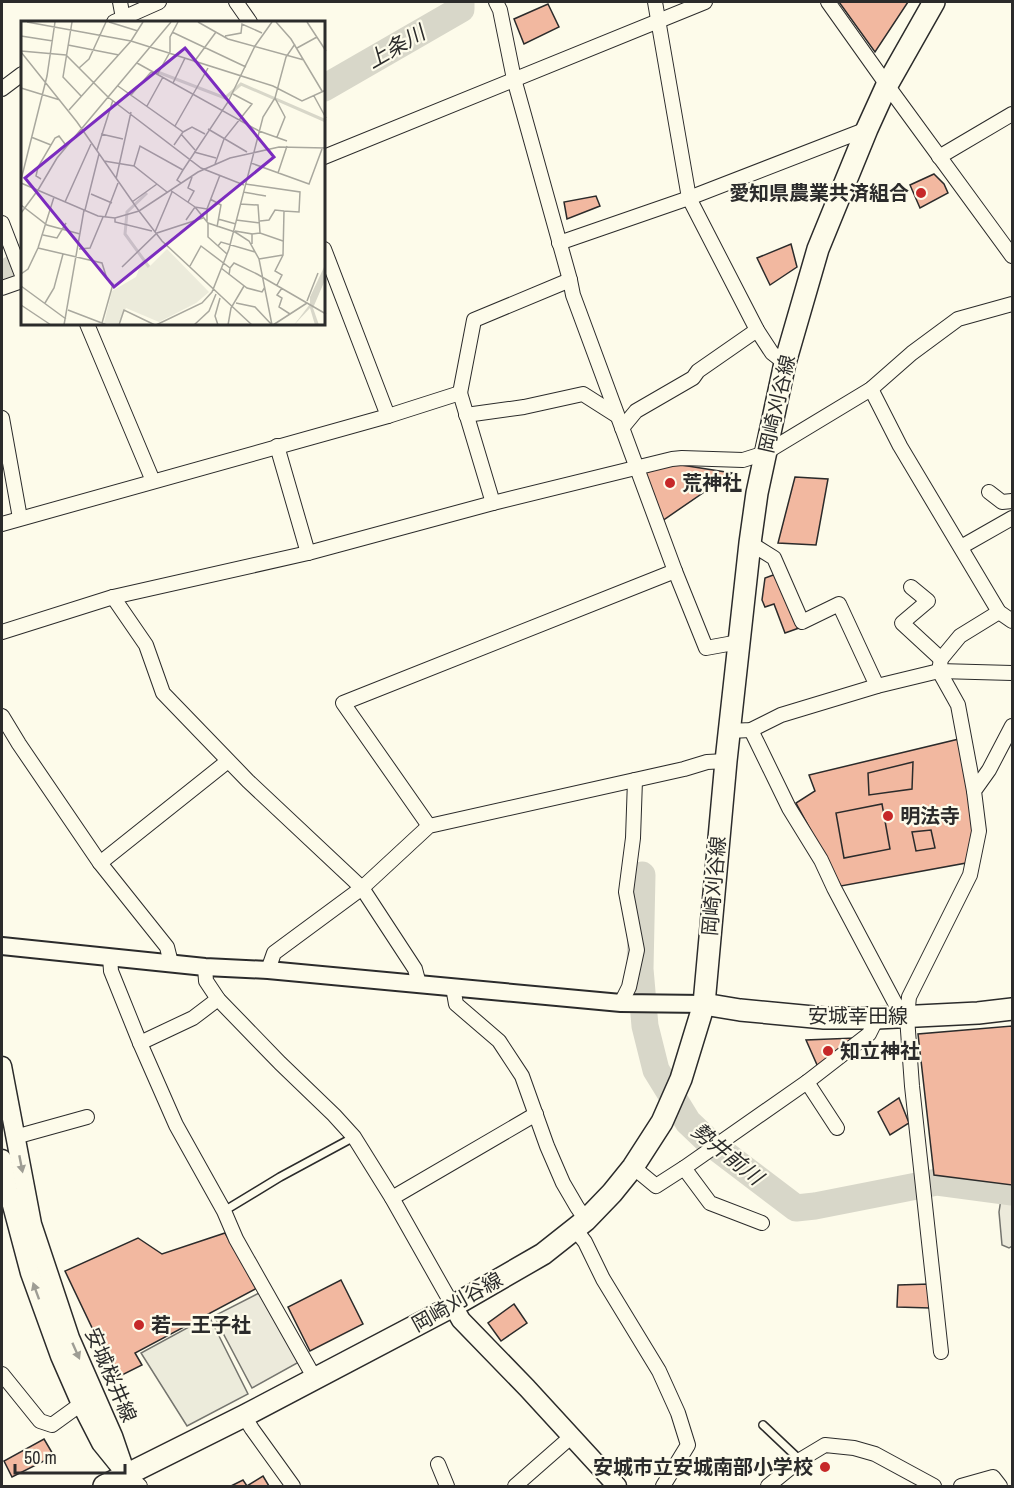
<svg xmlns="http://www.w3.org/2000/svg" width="1014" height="1488" font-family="'Archivo Narrow','Noto Sans JP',sans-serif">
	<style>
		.green { fill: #ecebdb; stroke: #74746e; stroke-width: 1.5 }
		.parking { fill: #eceadb; stroke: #74746e; stroke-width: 1.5 }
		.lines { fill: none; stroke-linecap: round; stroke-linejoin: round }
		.river { stroke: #d8d7c9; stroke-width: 27 }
		.building { fill: #f2b8a0; stroke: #2b2b2b; stroke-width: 1.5 }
		.service-casing { stroke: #2b2b2b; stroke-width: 10 }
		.minor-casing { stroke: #2b2b2b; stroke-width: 16 }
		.tertiary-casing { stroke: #2b2b2b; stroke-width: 20 }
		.secondary-casing { stroke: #2b2b2b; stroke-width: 21 }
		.primary-casing { stroke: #2b2b2b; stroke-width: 24 }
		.service { stroke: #fdfbea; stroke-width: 7 }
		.minor { stroke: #fdfbea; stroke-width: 14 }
		.tertiary { stroke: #fdfbea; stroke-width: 16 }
		.secondary { stroke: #fdfbea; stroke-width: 18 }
		.primary { stroke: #fdfbea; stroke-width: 21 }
		.oneway { fill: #9e9d94 }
		.poi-dot { fill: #c62828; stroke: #fdfbea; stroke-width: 2 }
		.labels { text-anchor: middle; stroke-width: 4.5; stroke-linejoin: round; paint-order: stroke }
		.poi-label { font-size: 20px; font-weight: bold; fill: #2b2b2b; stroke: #fdfbea; text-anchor: start }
		.street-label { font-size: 20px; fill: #2b2b2b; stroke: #fdfbea }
		.water-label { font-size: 21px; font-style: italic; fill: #2b2b2b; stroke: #fdfbea }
		.inset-river { fill: none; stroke: #d8d7c9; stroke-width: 3 }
		.inset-road { fill: none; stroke: #a9a89e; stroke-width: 1.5 }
		.view { fill: #7b2cbf; fill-opacity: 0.15; stroke: #7b2cbf; stroke-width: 3 }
		.inset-edge { fill: none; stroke: #2b2b2b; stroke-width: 3 }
	</style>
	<rect width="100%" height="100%" fill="#fdfbea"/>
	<polygon class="green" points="209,1316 248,1394 187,1426 141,1353"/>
	<g class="parking">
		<polygon points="1001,1199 1012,1200 1012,1246 1009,1248 1002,1245 999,1212"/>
		<polygon points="259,1293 299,1362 252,1388 214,1316"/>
	</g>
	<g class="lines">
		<g class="river">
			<polyline points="324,88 461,9 461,2"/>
			<polyline points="2,275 22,263"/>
			<polyline points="642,875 640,969 645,1026 656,1070 688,1122 709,1142 796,1208 815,1206 937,1182 1012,1192"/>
		</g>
	</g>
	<g class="building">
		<polygon points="839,2 908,2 875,52"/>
		<polygon points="548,4 559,27 524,44 514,19"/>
		<polygon points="934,174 944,184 948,193 920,208 910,185"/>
		<polygon points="596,196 600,206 567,219 564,202"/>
		<polygon points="791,244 797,267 770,285 757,258"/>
		<polygon points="675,464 732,473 662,521 644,473"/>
		<polygon points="795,477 828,479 816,545 778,543"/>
		<polygon points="776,574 799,628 785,633 774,604 765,607 762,600 765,578"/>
		<polygon points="959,739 974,830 966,863 841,886 796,803 815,791 809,775"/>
		<polygon points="913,762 912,789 869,795 868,773"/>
		<polygon points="882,804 890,849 844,858 836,813"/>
		<polygon points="931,830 935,848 916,851 912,832"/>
		<polygon points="1012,1026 1012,1185 934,1175 918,1034"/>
		<polygon points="854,1038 818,1067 806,1040"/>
		<polygon points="899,1098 909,1123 890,1135 878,1112"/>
		<polygon points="225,1233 257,1288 135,1353 142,1365 116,1378 65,1271 138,1238 162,1254"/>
		<polygon points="341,1280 363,1324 310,1351 288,1307"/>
		<polygon points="930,1284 930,1308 897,1307 898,1285"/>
		<polygon points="514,1304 527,1323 501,1341 488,1323"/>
		<polygon points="44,1439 54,1456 12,1477 4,1461"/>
		<polygon points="263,1476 269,1486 231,1486 243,1480 247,1486"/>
	</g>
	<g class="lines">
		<defs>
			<g id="service">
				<polyline points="224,1211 280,1177 354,1137"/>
				<polyline points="763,1425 800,1460"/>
			</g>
			<g id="minor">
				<polyline points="120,2 123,18"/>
				<polyline points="236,2 250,22"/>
				<polyline points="496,2 500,10 514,79 570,280 573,295 675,571 706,648 739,642"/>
				<polyline points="655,2 689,198 757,330 772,353 785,363"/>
				<polyline points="828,2 887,85 1012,256"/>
				<polyline points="114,22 159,2"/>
				<polyline points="2,89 22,74"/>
				<polyline points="324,157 705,2"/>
				<polyline points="939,157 1012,114"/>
				<polyline points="2,223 22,275"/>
				<polyline points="559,243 689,198 867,129"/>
				<polyline points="324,249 388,416"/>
				<polyline points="2,288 22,281"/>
				<polyline points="87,324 153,481"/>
				<polyline points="871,389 900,446 999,612 1012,621"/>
				<polyline points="460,393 474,320 570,280"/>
				<polyline points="466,415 524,407 583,394 616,415"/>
				<polyline points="2,418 20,518"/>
				<polyline points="622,428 636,411 693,378 698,371 757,330"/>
				<polyline points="277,446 308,553"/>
				<polyline points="989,492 1002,502 1012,501"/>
				<polyline points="2,524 388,416 460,393 493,503"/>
				<polyline points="750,543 774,558 802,622 839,604 877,686"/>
				<polyline points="961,547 1012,518"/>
				<polyline points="911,587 928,601 902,623 941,659"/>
				<polyline points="113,597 146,645 163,693 248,781 362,888 415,969 419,984"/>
				<polyline points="2,632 113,597 308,553 493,503 672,459 682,458 743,460 765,453 871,389 912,353 958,319 1012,304"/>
				<polyline points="2,716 19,744 100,863 167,947 171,963"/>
				<polyline points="751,730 789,808 821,860 834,888 895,1003 907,1017"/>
				<polyline points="729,731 751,730 781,715 877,686 939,671 1012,673"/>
				<polyline points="974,791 958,705 939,671 941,659 960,636 999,612"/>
				<polyline points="429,826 343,703 675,571"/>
				<polyline points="100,863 228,761"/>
				<polyline points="110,957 111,971 140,1043 176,1125 224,1211 236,1239 314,1377"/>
				<polyline points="205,967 206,981 218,999 280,1063 334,1115 354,1137 392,1198 453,1306"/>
				<polyline points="268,970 274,953 362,888 429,826 684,769 707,762 726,761"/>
				<polyline points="453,987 456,1004 499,1041 522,1076 547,1146 563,1183 577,1207 586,1220"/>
				<polyline points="621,1003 629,987 637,950 626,892 633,838 635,780"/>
				<polyline points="140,1043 193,1018 218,999"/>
				<polyline points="807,1082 837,1128"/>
				<polyline points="15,1137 87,1117"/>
				<polyline points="633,1167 656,1186 684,1168 807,1082 869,1034 877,1018"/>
				<polyline points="684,1168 710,1203 762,1223"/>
				<polyline points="392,1198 536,1114"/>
				<polyline points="575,1229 585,1242 603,1279 659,1371 678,1413 688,1445 663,1486"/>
				<polyline points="941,1352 912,1086 907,1017 909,997 970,875 979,831 974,791 989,770 1012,726"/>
				<polyline points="2,1374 40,1421 52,1425 81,1404"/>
				<polyline points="244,1416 252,1429 293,1486"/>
				<polyline points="438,1464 447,1486"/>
				<polyline points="126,1474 140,1486"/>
				<polyline points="515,1486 572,1436"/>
				<polyline points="768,1486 800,1460 825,1445 854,1448 875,1454 934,1486"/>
				<polyline points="961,1486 993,1477 1000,1486"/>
			</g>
			<polyline id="tertiary" points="2,946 205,967 268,970 621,1003 704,1004"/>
			<g id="secondary">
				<polyline points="2,1066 32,1224 70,1338 113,1436 126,1474"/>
				<polyline points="2,1159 8,1190 30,1273 60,1356 81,1404 101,1443 118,1464"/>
				<polyline points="453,1306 461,1320 527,1388 617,1486"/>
			</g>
			<g id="primary">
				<polyline points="704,1004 740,1010 824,1018 877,1018 978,1013 1012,1009"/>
				<polyline points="104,1486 244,1416 453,1306 543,1254 586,1220 612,1193 633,1167 662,1122 681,1079 704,1004 726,761 750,543 757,493 785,363 818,249 867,129 887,85 934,2"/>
			</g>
		</defs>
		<use href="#service" class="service-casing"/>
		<use href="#minor" class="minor-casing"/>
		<use href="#tertiary" class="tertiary-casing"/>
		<use href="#secondary" class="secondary-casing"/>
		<use href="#primary" class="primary-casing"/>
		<use href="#service" class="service"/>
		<use href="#minor" class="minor"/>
		<use href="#tertiary" class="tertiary"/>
		<use href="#secondary" class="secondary"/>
		<use href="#primary" class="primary"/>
	</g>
	<defs><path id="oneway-solid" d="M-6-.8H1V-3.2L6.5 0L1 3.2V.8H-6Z" transform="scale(1.5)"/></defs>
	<g class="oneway">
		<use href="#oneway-solid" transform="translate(21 1164) rotate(79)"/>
		<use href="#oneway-solid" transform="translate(36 1291) rotate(-110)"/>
		<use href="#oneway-solid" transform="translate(76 1351) rotate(66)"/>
	</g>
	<g class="poi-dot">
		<circle cx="921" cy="193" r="6"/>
		<circle cx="670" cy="483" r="6"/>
		<circle cx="888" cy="816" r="6"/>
		<circle cx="828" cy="1051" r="6"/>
		<circle cx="139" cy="1325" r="6"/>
		<circle cx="825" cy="1467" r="6"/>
	</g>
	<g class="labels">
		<g class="poi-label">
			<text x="909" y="200" text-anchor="end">愛知県農業共済組合</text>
			<text x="682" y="490">荒神社</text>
			<text x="900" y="823">明法寺</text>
			<text x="840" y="1058">知立神社</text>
			<text x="151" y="1332">若一王子社</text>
			<text x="813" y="1474" text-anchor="end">安城市立安城南部小学校</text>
		</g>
		<g class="street-label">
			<text transform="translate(777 404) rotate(-77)" y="7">岡崎刈谷線</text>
			<text transform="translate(714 886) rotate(-85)" y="7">岡崎刈谷線</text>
			<text x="858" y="1023">安城幸田線</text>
			<text transform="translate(457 1302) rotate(-29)" y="7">岡崎刈谷線</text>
			<text transform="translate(111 1375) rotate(67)" y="7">安城桜井線</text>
		</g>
		<g class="water-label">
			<text transform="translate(396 47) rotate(-30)" y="7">上条川</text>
			<text transform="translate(727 1154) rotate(39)" y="7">勢井前川</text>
		</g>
	</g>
	<g transform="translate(21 21)">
		<rect width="304" height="304" fill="#fdfbea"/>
		<path d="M146,228L188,271L175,282L138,301L105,287L97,304L83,302L91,270L115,256L121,240L128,246Z" fill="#ecebdb"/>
		<path d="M304,244V259L292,287L298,304H294L289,287L273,304L289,283V276Z" fill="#d8d7c9"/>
		<path class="inset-river" d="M134,50L204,77L220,63L305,100M126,172L106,191L104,213L128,246"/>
		<path class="inset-road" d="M6,1L110,20L252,65L281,80L305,69M51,1L42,56L60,75M88,1L117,10M177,1L207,18L283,39M255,1L270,18L301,70M286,1L305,30M151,11L225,46M0,15L32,20M204,15L220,12L221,3L241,12M47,24L98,34M276,27L296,16M0,30L45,34L87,76L180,147L223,164M0,31L56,101L118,190M173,41L195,11M116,42L238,110L266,120M58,47L68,38L85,1M136,54L149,31V16L157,1M152,62L164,37M97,65L162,111L153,124M0,67L39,79M110,74L131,50M293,75L305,97M254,77L264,96L256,116M126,85L142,56M48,89L110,20L122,1M154,105L187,47M187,108L226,131M162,111L171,106L184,113M80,113L102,118M160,113L174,129M10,116L30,124M76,129L92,79M173,131L195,137M83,140L113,145L146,171M230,142L288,163L301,128M194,143L203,118L231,83L212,73M113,145L119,125L162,149M257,152L266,125M20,158L15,155L17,146L34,117L38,115L44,123M95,158L110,91M0,159L26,55L34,1M0,162L77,195L94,197L118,190L177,151L209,137L258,126L305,127M160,162L156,159L162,149L207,81L234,25L251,1M224,163L279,171L278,191L263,190L262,234L254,250L261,254L256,264M17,169L36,137L150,1M149,169L174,186L187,202L214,211L228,220L238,238L251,304M222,171L245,175M70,173L91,182M189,178L200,184L196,206M44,181L70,123M111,181L136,163M167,181L173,170L167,167L171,156M219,183L237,184L239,212M0,184L26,204L59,213M64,189L78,133M118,190L141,220L231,304M0,192L17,169M84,196L97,162M94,197V201L131,210M197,198L215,203M165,199L174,186L186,188M215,199L239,202M186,200V188L199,154M239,200L248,199L254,189L263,190M187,202V216L206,233M214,210L231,213V223M134,211L151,171M231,213L239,212L262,220M22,214L36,217L45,202M197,225L200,221L234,231M17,227L81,242L86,258L92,263L81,302M58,228L69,227L82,196M238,238L262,234M169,245L180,225L209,247L208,254M101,246L136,212L182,197M200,247L226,267L241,271L244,266M209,247L213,242L236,253L305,293M0,253L7,248L17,227L33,176M0,265L45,298M261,267L256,274L261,277L258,286L269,293M286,280L297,252M24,282L33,267L42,233M215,282L234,286L250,303M0,284L30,304M47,289L86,304M43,304L63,189M98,304L103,289L134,304M135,304L181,282L191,271L208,228L242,96L254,77L265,36L274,23M173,304L188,290L195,273M197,304L194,295L199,277M207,304L210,287L223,265M252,304L286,282"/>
		<path class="view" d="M164,27L253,136L93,266L4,157Z"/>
		<rect width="304" height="304" class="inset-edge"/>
	</g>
	<rect width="1014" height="1488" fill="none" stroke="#2b2b2b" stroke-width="6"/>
	<path d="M15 1464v9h110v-9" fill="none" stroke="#2b2b2b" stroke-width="3"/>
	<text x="24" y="1464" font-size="18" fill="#2b2b2b" stroke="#fdfbea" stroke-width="4.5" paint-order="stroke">50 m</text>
</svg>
